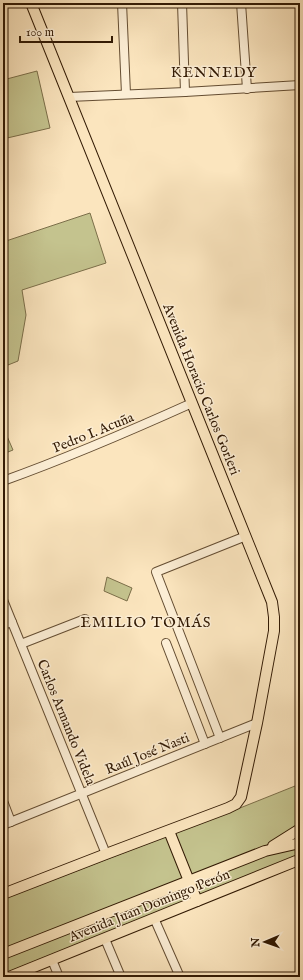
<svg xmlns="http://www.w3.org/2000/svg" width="303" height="980" font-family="'IM FELL English',serif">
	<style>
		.green { fill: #c4c38e; stroke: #7b6e49 }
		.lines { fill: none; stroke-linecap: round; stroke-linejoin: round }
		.minor-casing { stroke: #644d32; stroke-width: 10 }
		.major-casing { stroke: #321a04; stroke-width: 12 }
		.minor { stroke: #fceed5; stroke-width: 8 }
		.major { stroke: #fbe5be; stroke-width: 10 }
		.labels { text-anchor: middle; stroke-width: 3; stroke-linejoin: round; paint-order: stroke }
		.street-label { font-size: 14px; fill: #321a04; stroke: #fceed5 }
		.neighbourhood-label { font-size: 15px; letter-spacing: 1px; fill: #321a04; stroke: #fceed5 }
	</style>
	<rect width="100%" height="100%" fill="#fbe5be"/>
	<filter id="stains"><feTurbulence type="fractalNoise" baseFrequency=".005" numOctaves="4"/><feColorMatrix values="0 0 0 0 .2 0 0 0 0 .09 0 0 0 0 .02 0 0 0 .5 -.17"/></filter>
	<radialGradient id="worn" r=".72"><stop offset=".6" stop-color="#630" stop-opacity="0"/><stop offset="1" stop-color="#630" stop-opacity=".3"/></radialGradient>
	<g class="green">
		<polygon points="37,71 50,128 3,139 3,80"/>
		<polygon points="90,213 106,263 22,290 26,315 18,361 3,367 3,238 6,241"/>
		<polygon points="3,427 13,450 3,454"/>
		<polygon points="107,577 132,588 127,601 104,591"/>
		<polygon points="300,784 300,855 3,974 3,899 240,808"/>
	</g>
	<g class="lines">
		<defs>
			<g id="minor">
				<polyline points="122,3 126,94"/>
				<polyline points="182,3 185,92"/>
				<polyline points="241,3 247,89"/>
				<polyline points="69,97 185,92 300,85"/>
				<path d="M3,481C67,458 130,431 192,403"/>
				<polyline points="3,600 106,854"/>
				<polyline points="3,625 12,622"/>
				<polyline points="166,643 205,744"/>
				<polyline points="21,644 85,619"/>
				<polyline points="220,738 156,572 246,536"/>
				<polyline points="3,801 11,822"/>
				<polyline points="3,825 257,723"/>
				<polyline points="154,918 180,977"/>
				<polyline points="105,939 121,977"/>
				<polyline points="52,960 59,977"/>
			</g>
			<g id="major">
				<polyline points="169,831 197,901"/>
				<polyline points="273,846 300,829"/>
				<polyline points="3,894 106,854 228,808 236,804 241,797 257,723 274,631 274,617 272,602 31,3"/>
				<polyline points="3,954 265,851 300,843"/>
				<polyline points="9,977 296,861 300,860"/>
			</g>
		</defs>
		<use href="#minor" class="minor-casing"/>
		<use href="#major" class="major-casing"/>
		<use href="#minor" class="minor"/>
		<use href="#major" class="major"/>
	</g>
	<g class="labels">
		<g class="street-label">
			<text transform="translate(202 389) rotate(68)" y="5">Avenida Horacio Carlos Gorleri</text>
			<text transform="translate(93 432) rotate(-22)" y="5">Pedro I. Acuña</text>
			<text transform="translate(67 722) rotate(68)" y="5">Carlos Armando Videla</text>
			<text transform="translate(147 753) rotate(-22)" y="5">Raúl José Nasti</text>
			<text transform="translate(149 905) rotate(-22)" y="5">Avenida Juan Domingo Perón</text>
		</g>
		<g class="neighbourhood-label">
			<text x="214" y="77">KENNEDY</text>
			<text x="146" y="627">EMILIO TOMÁS</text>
		</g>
	</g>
	<rect width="303" height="980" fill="none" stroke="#fbe5be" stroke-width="16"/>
	<rect x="4" y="4" width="295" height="972" fill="none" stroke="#321a04" stroke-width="2"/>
	<rect x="8" y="8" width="287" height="964" fill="none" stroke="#321a04"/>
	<g transform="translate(265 942) rotate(268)" stroke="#fceed5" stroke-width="3" paint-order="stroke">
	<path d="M0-3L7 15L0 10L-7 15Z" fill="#321a04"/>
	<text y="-6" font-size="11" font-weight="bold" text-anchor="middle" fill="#321a04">N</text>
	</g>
	<path d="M20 36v6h92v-6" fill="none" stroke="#321a04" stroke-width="2"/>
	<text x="26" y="36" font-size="12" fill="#321a04" stroke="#fceed5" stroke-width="3" paint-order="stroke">100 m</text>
	<rect width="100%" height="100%" filter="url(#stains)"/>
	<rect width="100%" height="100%" fill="url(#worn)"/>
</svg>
